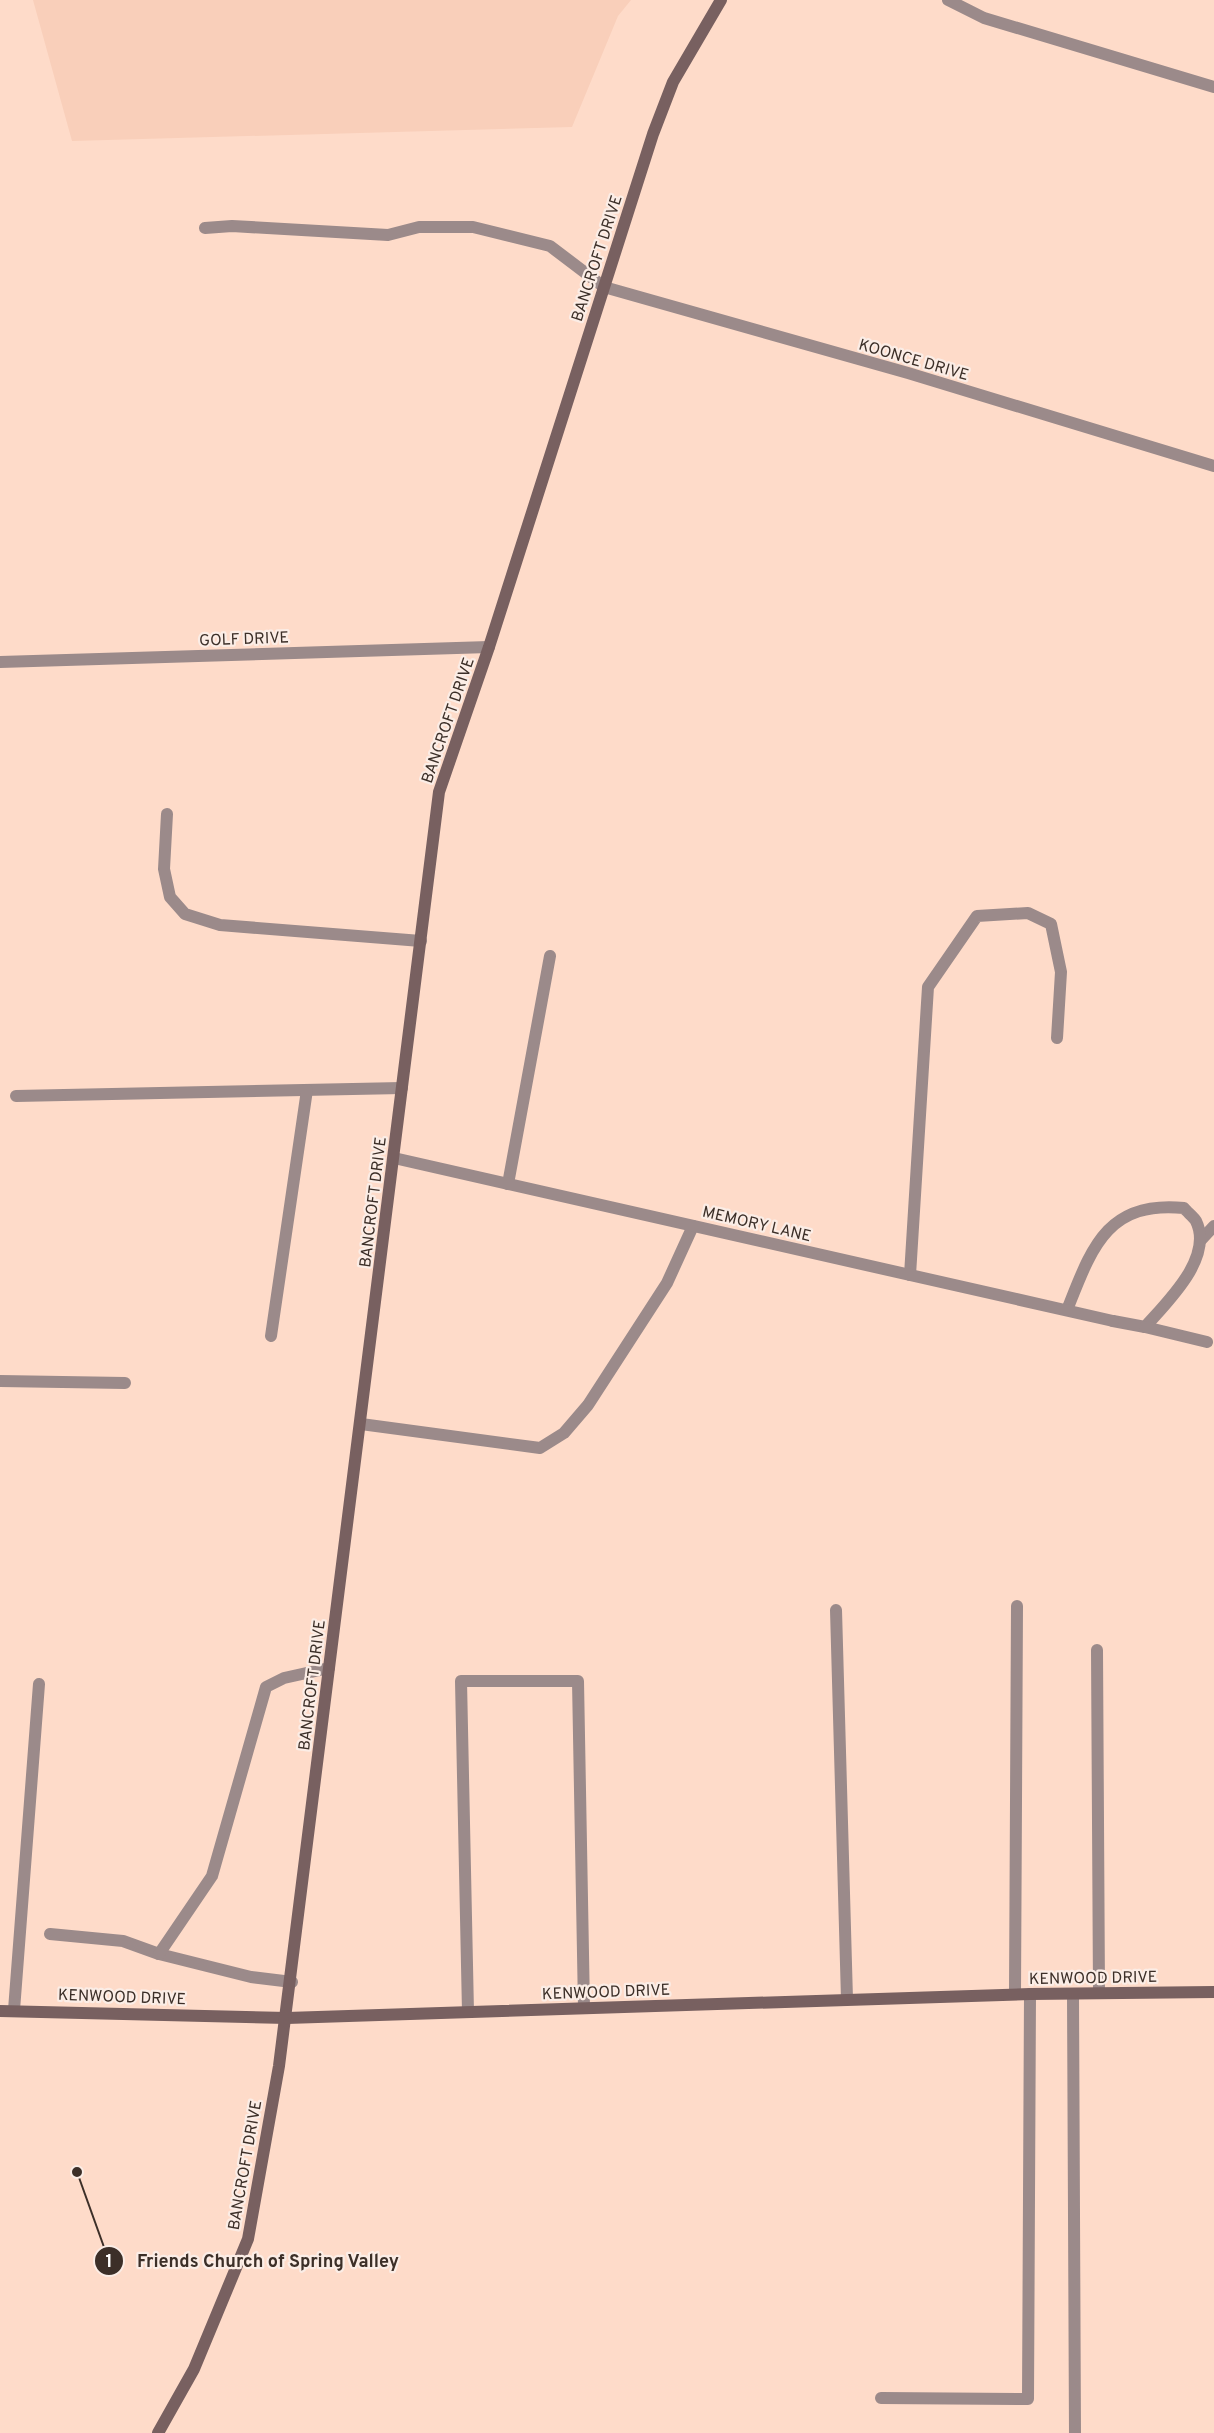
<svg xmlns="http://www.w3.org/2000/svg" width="1214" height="2433" font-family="Overpass,sans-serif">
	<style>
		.built { fill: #f9cfba }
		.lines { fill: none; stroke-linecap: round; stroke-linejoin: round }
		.lane { stroke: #9b8a8a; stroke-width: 12 }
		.street { stroke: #9b8a8a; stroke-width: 12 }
		.secondary { stroke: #786060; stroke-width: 12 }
		.labels { text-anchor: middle; stroke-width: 4.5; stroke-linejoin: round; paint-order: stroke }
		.street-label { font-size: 16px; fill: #3c2f28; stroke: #fbede6 }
		.leader { fill: none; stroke: #3c2f28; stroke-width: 2 }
		.callout-dot { fill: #3c2f28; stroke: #fbede6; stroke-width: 2 }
		.mark-label { font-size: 18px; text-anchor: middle; font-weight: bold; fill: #fff }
		.callout-label { font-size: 18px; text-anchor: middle; font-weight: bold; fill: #3c2f28; stroke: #fbede6; stroke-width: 4.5; stroke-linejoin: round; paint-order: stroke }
	</style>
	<rect width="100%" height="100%" fill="#fedbc9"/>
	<polygon class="built" points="33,0 631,0 618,16 572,127 72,141"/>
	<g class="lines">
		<g class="lane">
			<polyline points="948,0 984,18 1214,87"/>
			<polyline points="205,228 232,226 388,235 419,227 473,227 550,246 604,287"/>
			<polyline points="167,814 164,869 170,897 185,914 220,925 421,941"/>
			<polyline points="16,1096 402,1088"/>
			<polyline points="508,1184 550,956"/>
			<polyline points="1201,1240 1214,1226"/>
			<polyline points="910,1275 928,987 977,916 1028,913 1051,924 1061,972 1057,1038"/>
			<path d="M1067,1310C1091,1250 1106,1200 1184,1208C1187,1212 1194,1217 1196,1221C1214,1258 1167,1302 1145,1327L1113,1321"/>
			<polyline points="1145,1327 1207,1342"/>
			<polyline points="271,1336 307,1090"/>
			<polyline points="0,1381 125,1383"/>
			<polyline points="361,1424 540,1448 564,1433 588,1405 667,1283 693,1226"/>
			<polyline points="836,1610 847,1999"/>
			<polyline points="1097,1650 1099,1993"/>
			<polyline points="50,1934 123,1941 159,1954 251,1977 292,1982"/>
			<polyline points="159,1954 212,1876 266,1687 284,1678 329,1668"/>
			<polyline points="1015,1994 1017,1606"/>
			<polyline points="1073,1994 1075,2433"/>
			<polyline points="14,2010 39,1684"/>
			<polyline points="468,2012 461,1681 578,1681 584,2008"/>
			<polyline points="881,2398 1028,2399 1030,1994"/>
		</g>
		<g class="street">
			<polyline points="604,287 908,373 1214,466"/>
			<polyline points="0,662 489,647"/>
			<polyline points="394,1158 1113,1321"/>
		</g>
		<g class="secondary">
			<polyline points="0,2011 287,2018 1030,1994 1214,1992"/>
			<polyline points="158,2433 194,2369 248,2239 279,2066 439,792 489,647 653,134 673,82 721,0"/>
		</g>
	</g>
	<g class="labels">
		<g class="street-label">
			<text transform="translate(596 258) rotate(-72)" y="6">BANCROFT DRIVE</text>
			<text transform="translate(914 359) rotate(16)" y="6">KOONCE DRIVE</text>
			<text transform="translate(244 638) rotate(-2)" y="6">GOLF DRIVE</text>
			<text transform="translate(447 720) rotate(-71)" y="6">BANCROFT DRIVE</text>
			<text transform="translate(372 1202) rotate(-83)" y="6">BANCROFT DRIVE</text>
			<text transform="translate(757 1223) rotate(13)" y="6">MEMORY LANE</text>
			<text transform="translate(311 1685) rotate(-83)" y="6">BANCROFT DRIVE</text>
			<text transform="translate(1093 1977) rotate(-1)" y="6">KENWOOD DRIVE</text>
			<text transform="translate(606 1991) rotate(-2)" y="6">KENWOOD DRIVE</text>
			<text transform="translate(122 1996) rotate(2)" y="6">KENWOOD DRIVE</text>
			<text transform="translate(244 2165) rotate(-80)" y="6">BANCROFT DRIVE</text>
		</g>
	</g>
	<path class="leader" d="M77 2172L109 2261"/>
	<g class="callout-dot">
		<circle cx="77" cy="2172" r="6"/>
		<circle cx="109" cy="2261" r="15"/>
	</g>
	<g class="mark-label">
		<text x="109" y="2267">1</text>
	</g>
	<g class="callout-label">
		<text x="268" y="2267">Friends Church of Spring Valley</text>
	</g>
</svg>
